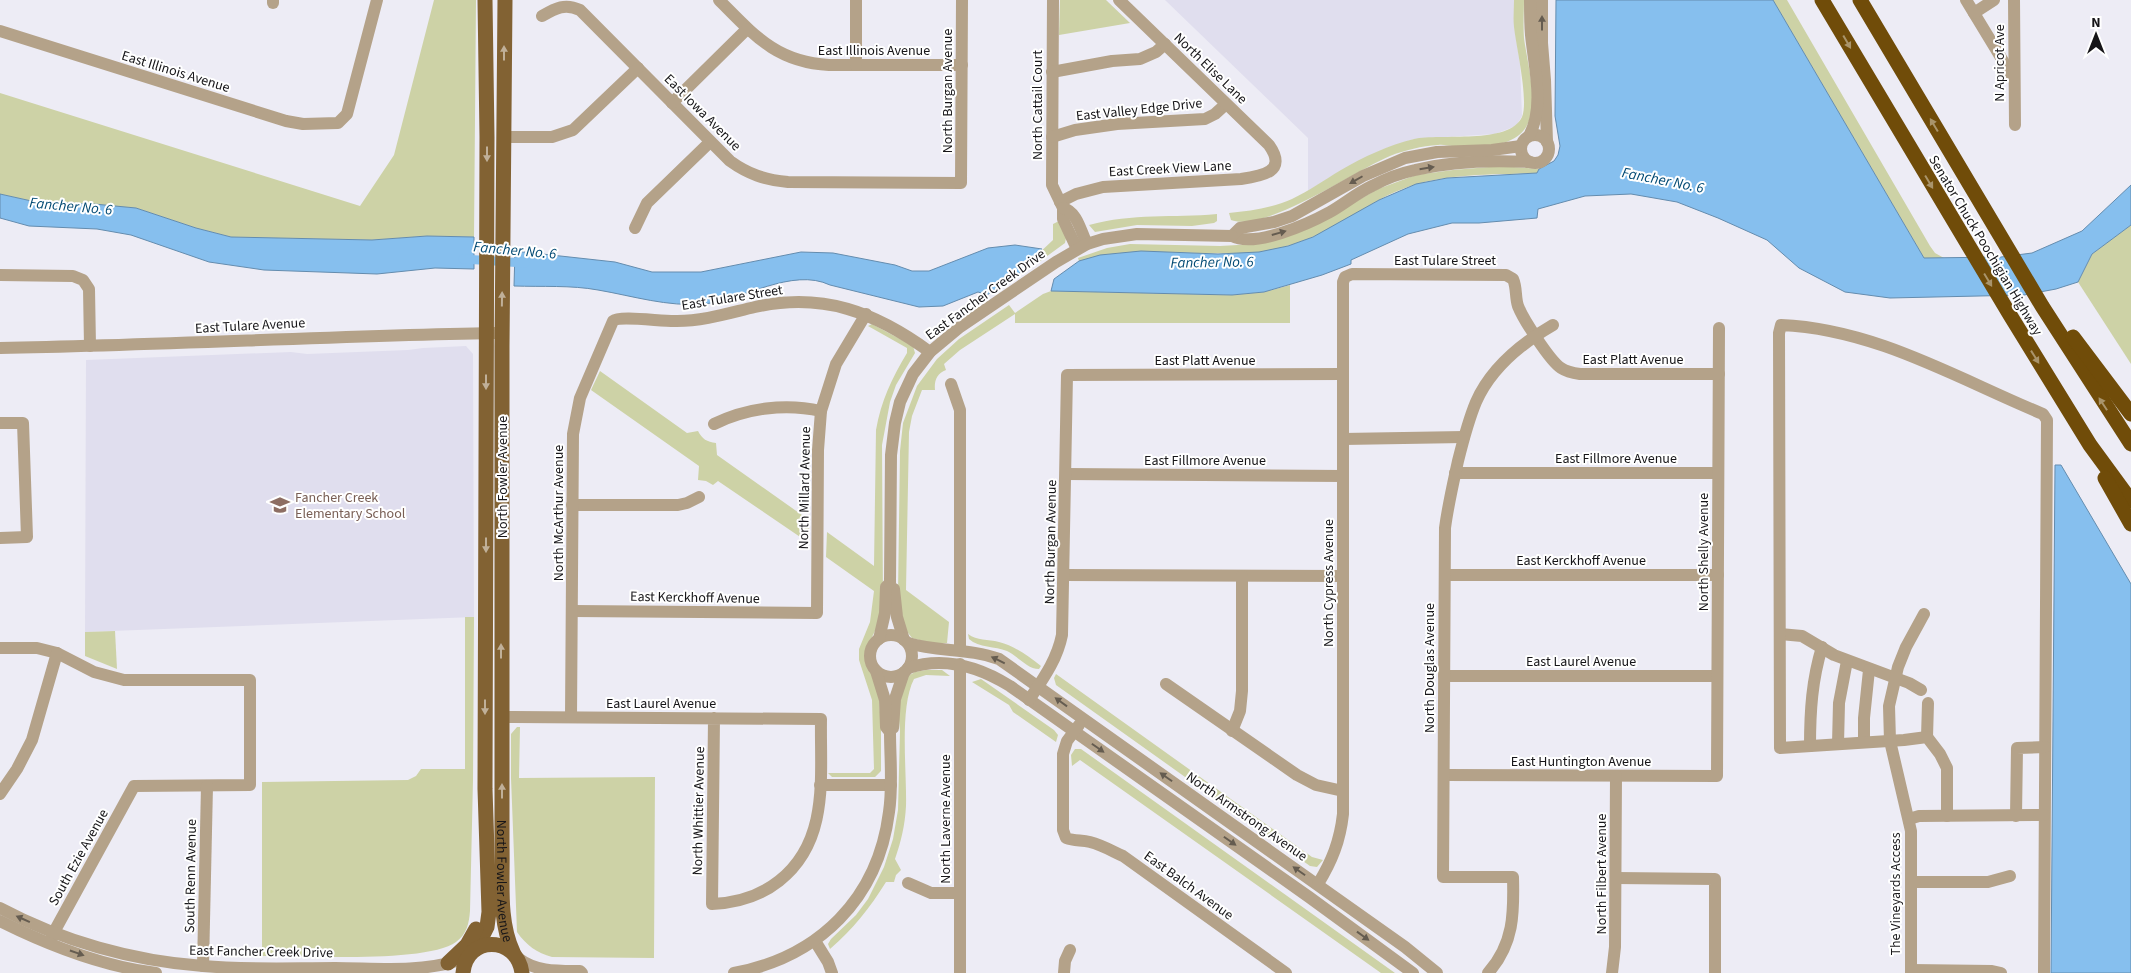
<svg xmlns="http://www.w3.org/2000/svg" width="2131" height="973" font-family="'Source Sans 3',sans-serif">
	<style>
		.built { fill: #e0deee }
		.green { fill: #cdd2a6 }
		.water { fill: #86bfee; stroke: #648cae }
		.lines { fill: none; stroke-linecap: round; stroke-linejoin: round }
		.canal { stroke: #86bfee; stroke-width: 9 }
		.minor { stroke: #b4a289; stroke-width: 12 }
		.major { stroke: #826233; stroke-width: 15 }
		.highway { stroke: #704c09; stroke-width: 15 }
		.oneway { fill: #655c50 }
		.oneway2 { fill: #a9946b }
		.oneway3 { fill: #c0b099 }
		.labels { text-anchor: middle; stroke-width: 4; stroke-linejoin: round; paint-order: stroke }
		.street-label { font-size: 14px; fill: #161518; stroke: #fff }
		.education-label { font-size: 14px; fill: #785e54; stroke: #fff; text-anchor: start }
		.water-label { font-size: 15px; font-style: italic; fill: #024a74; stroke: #fff }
	</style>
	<rect width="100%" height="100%" fill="#edecf5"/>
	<g class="built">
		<polygon points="1165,0 1514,0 1514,26 1520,64 1522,116 1516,126 1495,134 1414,139 1384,149 1342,170 1308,191 1308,138"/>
		<polygon points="466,346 473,354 474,617 85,632 86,360 291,352 307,354 408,350 423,348"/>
	</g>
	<g class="green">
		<polygon points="434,0 476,0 474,237 427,236 372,240 231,237 196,228 136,208 36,202 0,194 0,93 360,206 394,155"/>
		<polygon points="1060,0 1106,0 1130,23 1059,35"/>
		<path d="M1514,0H1524C1524,12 1523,25 1524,38C1527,63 1541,108 1524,130C1509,149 1474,147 1453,146C1448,146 1443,144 1438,145C1422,146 1405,150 1390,156C1356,170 1265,233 1231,220L1229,213C1250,211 1272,208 1292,199C1309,191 1324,180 1341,170C1363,157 1389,145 1414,139C1440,133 1509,145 1522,117C1529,100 1516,46 1514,27C1513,18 1514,9 1514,0Z"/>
		<polygon points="1773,0 1787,0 1930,246 1935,253 1944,258 1924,258"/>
		<path d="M1501,166L1539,169L1537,173C1491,175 1439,172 1395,192C1374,201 1356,215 1336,226C1312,238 1287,248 1261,252C1251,254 1240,253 1230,253C1179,255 1129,246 1079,261L1078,258L1107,248L1130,244L1220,246L1255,244L1341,210L1378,189L1416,175L1453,170Z"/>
		<path d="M1217,214V221L1214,223L1192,226L1137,225L1095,232L1089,225C1133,213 1173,218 1217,214Z"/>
		<polygon points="1059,221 1066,238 1065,243 1039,262 1036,262 1036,256 1053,240 1053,224"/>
		<polygon points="2131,225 2131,364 2078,282 2092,254"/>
		<path d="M1290,285V323H1015V314L960,350L944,364L946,370C937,373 934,381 935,390H922L912,416L909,432L906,590L949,622L947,643H930L912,638L905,629L898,594L900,451L903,423L917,386L937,359L959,339L1009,305L1015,313L1043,294L1051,291L1232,295L1264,292Z"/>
		<path d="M872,324L913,346L915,353L896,385L890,402L882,445L883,601L877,627L867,647L866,660L878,686L881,726V771L875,777H832L828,773H870L874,769L872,700L859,660V649L870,622L874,591L826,557L827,532L874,566L876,430C881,401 892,378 907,353V348L868,326Z"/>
		<path d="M600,371L687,433L698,431C702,439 707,442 716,443L717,455L809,520V543L718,481L713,485L706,481L698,480L699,466L591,390Z"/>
		<path d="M465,617H474L473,780L470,911C469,923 467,934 456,942C428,963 301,956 262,956V782L408,780L416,776L421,769H465Z"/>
		<polygon points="115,631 117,669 85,656 85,632"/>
		<path d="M968,634C977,641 988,639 999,642C1015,646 1028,656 1041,666L1039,669C1027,669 1018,656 1007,651C995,646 979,648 969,639Z"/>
		<path d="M926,670H942L950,676L926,675L914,679C899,708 907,772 906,806C905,825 901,842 895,859L901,870L896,875L894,882H886C869,909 854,928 830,949L828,944L831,939L856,915L868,899L884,867L893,839L898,810L900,731L898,708L908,676L915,672Z"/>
		<polygon points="1056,674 1312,857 1323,860 1317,867 1310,866 1056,685 1054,678"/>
		<polygon points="981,679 1054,730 1058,735 1056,742 1013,712 1009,705 972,682"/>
		<path d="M517,727H520L519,778L655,777L654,958L552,957C537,953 526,945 517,932L511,778V734Z"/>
		<polygon points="1075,749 1081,749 1395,973 1381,973 1080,760 1072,766 1071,755"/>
	</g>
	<g class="water">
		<polygon points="1556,0 1773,0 1924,258 2001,257 2032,253 2082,231 2131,185 2131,225 2092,254 2078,282 2056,289 2024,295 1890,298 1845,292 1799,268 1767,240 1718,218 1677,202 1631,194 1585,196 1538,209 1537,218 1479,223 1452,223 1408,234 1351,260 1351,264 1322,275 1264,292 1232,295 1051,291 1054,279 1079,261 1100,255 1141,251 1218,254 1259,252 1288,246 1313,237 1379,200 1416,184 1447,178 1537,173 1539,169 1554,161 1558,155 1560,146 1555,116"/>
		<polygon points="0,194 36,202 94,204 136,208 196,228 231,237 372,240 427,236 474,237 474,269 435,268 377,274 264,270 209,262 131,235 97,229 29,226 0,218"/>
		<path d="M1015,245L1042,249L1036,256V262L987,295L978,292L943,306L919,307L830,285C792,267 743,300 704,304C667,307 633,296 598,290C571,285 542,287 514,286L515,251L615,262L652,272H701L801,252L833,253L895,265L912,271H929L988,248Z"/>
		<polygon points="2055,465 2061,465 2131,584 2131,973 2051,973"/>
	</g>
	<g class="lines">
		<polyline class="canal" points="463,259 525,263"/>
		<g class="minor">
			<path d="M719,0C754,35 776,62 829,65H962"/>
			<polyline points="1053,0 1052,185 1063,208 1063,219 1077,249"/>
			<polyline points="1542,0 1542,43 1545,80 1547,142"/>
			<polyline points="1966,0 2014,79"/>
			<polyline points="2014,0 2015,125"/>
			<polyline points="273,3 273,0"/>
			<polyline points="1974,13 1994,0"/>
			<path d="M542,16C556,8 565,3 580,10L730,161C748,174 765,180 788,182L961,183L962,0"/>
			<polyline points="0,31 286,121 303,124 338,123 347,114 377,0"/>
			<polyline points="856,65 856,0"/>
			<polyline points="1052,72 1112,61 1140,59 1156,52 1165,44"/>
			<polyline points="672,103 747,29"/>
			<circle cx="1535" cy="149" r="14"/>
			<path d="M1529,136C1545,107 1534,66 1531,35C1530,24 1530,12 1530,0"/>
			<polyline points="504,137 552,137 573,130 638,68"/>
			<polyline points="1052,137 1075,130 1117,124 1205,119 1215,114 1226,104"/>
			<path d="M1060,202L1076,194L1103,187L1241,179C1262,176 1288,172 1269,145L1119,0"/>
			<path d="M1063,208C1077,211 1081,232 1087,244"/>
			<polyline points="635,228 647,203 710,142"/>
			<path d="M1232,236C1255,248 1308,224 1330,212C1344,204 1357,193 1372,186C1385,179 1401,173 1415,170C1452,161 1493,160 1530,162"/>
			<polyline points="1232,236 1240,228 1274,222 1292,216 1363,176 1405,158 1437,152 1492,150 1521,146"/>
			<polyline points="0,275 73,276 83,280 89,289 90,346"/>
			<path d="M0,348C165,345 330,336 495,333"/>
			<polyline points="951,384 960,410 960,650"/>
			<polyline points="0,423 23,423 27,537 0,538"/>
			<path d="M714,424C747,408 785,403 821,411"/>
			<polyline points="1343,439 1464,437"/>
			<polyline points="1455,473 1718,473"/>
			<polyline points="1066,474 1343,476"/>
			<polyline points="572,505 678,505 687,503 699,497"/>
			<polyline points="1064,575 1343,576"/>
			<polyline points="1445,575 1718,575"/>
			<polyline points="894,589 897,617 904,640"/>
			<polyline points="573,611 817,613 818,450 821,411 836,364 866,314"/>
			<polyline points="1780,634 1802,636 1834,655 1909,683 1921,690"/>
			<circle cx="891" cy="656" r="21"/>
			<polyline points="879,639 885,613 886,587 890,583 891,455 895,423 900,402 913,374 930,352 960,327 1056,262 1087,244 1103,239 1137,234 1232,236"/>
			<path d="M908,643C938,652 969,648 999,659L1405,947L1437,973"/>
			<polyline points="0,648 37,648 57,653 94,672 124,680 250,680 250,785 134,786 54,932 50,943"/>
			<path d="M908,668C944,656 978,666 1010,686L1309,897L1413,973"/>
			<polyline points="1444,676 1717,676"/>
			<polyline points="1166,684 1297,775 1316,785 1343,791"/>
			<path d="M1029,700C1043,679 1057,660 1062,635L1067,375L1343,374"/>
			<path d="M501,717H514L821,719C820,777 830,841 779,881C760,896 736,903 712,904L714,718"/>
			<path d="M571,717L573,434L580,398L613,321C620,315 664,322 677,321C704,321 729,313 755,307C823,292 875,312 930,352"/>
			<path d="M1079,725L1067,741L1063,754V830L1066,838C1074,841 1081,840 1090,842C1102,845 1112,851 1123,856L1286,973"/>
			<polyline points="893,728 895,699 904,672"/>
			<polyline points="1232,731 1240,711 1242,691 1242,576"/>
			<polyline points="1927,737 1928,703"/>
			<polyline points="1864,742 1864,718 1869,670"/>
			<polyline points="1838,744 1839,703 1847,661"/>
			<path d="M1810,746C1810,711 1812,680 1822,647"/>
			<polyline points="1445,775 1717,776 1719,328"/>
			<polyline points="820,785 891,785"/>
			<polyline points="0,794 17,769 32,740 57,653"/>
			<path d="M1947,816V768L1940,754L1927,737L1904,740L1780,748L1779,333L1781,325C1876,329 1958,379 2043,414L2047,420L2044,973"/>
			<polyline points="2016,816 2017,748 2045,747"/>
			<polyline points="1909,819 1919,816 2044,815"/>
			<polyline points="1616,878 1715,879 1715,973"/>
			<polyline points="1911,882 1988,882 2010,876"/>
			<polyline points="908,883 931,893 960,893"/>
			<path d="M1318,884C1332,861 1340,841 1343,814V282L1345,277L1352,274L1506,275L1513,279C1517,288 1515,297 1518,306C1523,319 1550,361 1561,368C1567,372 1573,373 1580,374H1719"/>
			<path d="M0,908C62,941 133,961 203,966C246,970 291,968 335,968C374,968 418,973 456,961"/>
			<path d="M0,921C48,945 102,966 156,973"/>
			<polyline points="815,941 828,962 832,973"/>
			<path d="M518,958C536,972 557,971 580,971L582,973"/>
			<polyline points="203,966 207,786"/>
			<polyline points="1911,970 1992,971 2001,973"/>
			<path d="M734,973C819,957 878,899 889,812C893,786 890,758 890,732L886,727L885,700L876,671"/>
			<polyline points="960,973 960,664"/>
			<polyline points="1064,973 1065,961 1070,950"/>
			<path d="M1488,973C1514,944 1514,913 1513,877H1443L1445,528C1448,505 1453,484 1458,461C1463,441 1468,421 1476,402C1491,368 1522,343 1553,325"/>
			<polyline points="1612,973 1615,947 1616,776"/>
			<polyline points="1911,973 1911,831 1890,741 1889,706 1898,667 1906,647 1924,614"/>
		</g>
		<g class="major">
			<path id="s1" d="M505,0L502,347V846C503,881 498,920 513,952"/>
			<polyline points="476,949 487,927 489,912 485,789 487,137 485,0"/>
			<polyline points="448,963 467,945 476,929"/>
			<path d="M463,973C466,935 517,935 522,973"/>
		</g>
		<g class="highway">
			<polyline points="1822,0 2010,315 2090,445 2131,501"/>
			<polyline points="1860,0 2042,306 2131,444"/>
			<polyline points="2073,337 2131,414"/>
			<polyline points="2105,478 2131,524"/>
		</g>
	</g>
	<defs><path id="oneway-solid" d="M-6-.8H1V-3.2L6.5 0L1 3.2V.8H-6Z" transform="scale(1.25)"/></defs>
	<g class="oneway">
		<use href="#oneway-solid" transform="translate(1542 23) rotate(-90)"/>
		<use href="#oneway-solid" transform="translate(1427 168) rotate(-9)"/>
		<use href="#oneway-solid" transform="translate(1356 180) rotate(150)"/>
		<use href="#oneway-solid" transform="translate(1279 233) rotate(-16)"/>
		<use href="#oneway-solid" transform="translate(998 660) rotate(-154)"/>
		<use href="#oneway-solid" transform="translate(1061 702) rotate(-144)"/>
		<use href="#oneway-solid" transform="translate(1098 748) rotate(35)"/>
		<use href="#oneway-solid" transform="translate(1166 777) rotate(-145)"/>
		<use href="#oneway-solid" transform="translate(1230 841) rotate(35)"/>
		<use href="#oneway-solid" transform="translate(1299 871) rotate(-145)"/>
		<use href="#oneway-solid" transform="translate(23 919) rotate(-156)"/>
		<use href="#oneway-solid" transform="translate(1363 936) rotate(36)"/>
		<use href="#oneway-solid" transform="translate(77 953) rotate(19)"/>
	</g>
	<g class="oneway2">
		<use href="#oneway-solid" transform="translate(1847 42) rotate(60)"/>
		<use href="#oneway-solid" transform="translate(1934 125) rotate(-121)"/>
		<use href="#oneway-solid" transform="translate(1929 182) rotate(59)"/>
		<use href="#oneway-solid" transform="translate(1988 280) rotate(59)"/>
		<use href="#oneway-solid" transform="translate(2035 357) rotate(58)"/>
		<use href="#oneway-solid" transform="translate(2103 404) rotate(-123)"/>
	</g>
	<g class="oneway3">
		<use href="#oneway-solid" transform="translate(504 53) rotate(-90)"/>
		<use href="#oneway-solid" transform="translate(487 154) rotate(90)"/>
		<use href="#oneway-solid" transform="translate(502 299) rotate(-89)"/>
		<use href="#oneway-solid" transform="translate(486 382) rotate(90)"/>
		<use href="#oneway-solid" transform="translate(486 545) rotate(90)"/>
		<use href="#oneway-solid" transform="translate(501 651) rotate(-90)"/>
		<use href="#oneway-solid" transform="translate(485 707) rotate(90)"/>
		<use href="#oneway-solid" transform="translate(502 791) rotate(-90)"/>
	</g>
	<defs>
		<symbol id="school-bare" viewBox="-9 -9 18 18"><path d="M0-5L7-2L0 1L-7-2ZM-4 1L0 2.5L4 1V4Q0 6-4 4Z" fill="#8d6e63" stroke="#fff" stroke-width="2.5" paint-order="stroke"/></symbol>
	</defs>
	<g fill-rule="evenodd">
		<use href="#school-bare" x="266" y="491" width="28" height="28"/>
	</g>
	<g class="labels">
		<g class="street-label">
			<text x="874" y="55">East Illinois Avenue</text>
			<text transform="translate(1999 63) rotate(-90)" y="5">N Apricot Ave</text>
			<text transform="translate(1211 68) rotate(44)" y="5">North Elise Lane</text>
			<text transform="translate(176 71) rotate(17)" y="5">East Illinois Avenue</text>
			<text transform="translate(947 91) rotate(-90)" y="5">North Burgan Avenue</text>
			<text transform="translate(1037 105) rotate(-90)" y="5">North Cattail Court</text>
			<text transform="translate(1139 109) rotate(-6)" y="5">East Valley Edge Drive</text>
			<text transform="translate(703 112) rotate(45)" y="5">East Iowa Avenue</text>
			<text transform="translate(1170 168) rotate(-3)" y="5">East Creek View Lane</text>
			<text transform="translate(1986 245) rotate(59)" y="5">Senator Chuck Poochigian Highway</text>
			<text x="1445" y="265">East Tulare Street</text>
			<text transform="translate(985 294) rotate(-36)" y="5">East Fancher Creek Drive</text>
			<text transform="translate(732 297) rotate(-9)" y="5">East Tulare Street</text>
			<text transform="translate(250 325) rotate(-3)" y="5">East Tulare Avenue</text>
			<text x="1633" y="364">East Platt Avenue</text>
			<text x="1205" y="365">East Platt Avenue</text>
			<text x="1616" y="463">East Fillmore Avenue</text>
			<text x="1205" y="465">East Fillmore Avenue</text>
			<text transform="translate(502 477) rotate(-90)" y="5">North Fowler Avenue</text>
			<text transform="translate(804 488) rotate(-89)" y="5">North Millard Avenue</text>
			<text transform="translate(558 513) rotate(-90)" y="5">North McArthur Avenue</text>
			<text transform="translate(1050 542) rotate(-89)" y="5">North Burgan Avenue</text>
			<text transform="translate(1703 552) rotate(-90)" y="5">North Shelly Avenue</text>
			<text x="1581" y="565">East Kerckhoff Avenue</text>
			<text transform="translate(1328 583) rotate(-90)" y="5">North Cypress Avenue</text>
			<text transform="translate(695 597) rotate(1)" y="5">East Kerckhoff Avenue</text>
			<text x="1581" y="666">East Laurel Avenue</text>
			<text transform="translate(1429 668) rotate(-90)" y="5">North Douglas Avenue</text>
			<text x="661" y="708">East Laurel Avenue</text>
			<text x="1581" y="766">East Huntington Avenue</text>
			<text transform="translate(698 811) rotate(-89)" y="5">North Whittier Avenue</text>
			<text transform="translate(1247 816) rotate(35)" y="5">North Armstrong Avenue</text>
			<text transform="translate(945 819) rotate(-90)" y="5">North Laverne Avenue</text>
			<text transform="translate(78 857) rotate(-61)" y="5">South Ezie Avenue</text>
			<text transform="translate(1601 874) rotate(-90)" y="5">North Filbert Avenue</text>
			<text transform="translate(190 876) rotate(-89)" y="5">South Renn Avenue</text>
			<text dy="5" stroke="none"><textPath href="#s1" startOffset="881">North Fowler Avenue</textPath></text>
			<text transform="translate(1189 885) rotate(36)" y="5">East Balch Avenue</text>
			<text transform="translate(1895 894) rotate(-90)" y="5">The Vineyards Access</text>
			<text transform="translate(261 951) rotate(1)" y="5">East Fancher Creek Drive</text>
		</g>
		<g class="education-label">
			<text x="295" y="502">Fancher Creek<tspan x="295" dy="16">Elementary School</tspan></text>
		</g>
		<g class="water-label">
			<text transform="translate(1663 180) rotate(11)" y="5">Fancher No. 6</text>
			<text transform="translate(71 206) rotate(5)" y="5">Fancher No. 6</text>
			<text transform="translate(515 250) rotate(5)" y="5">Fancher No. 6</text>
			<text transform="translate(1212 262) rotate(-1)" y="5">Fancher No. 6</text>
		</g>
	</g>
	<g transform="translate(2096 35)" stroke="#ffffff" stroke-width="4" paint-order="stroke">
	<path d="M0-4L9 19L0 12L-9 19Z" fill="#161518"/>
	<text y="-8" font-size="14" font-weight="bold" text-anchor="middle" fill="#161518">N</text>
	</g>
</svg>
